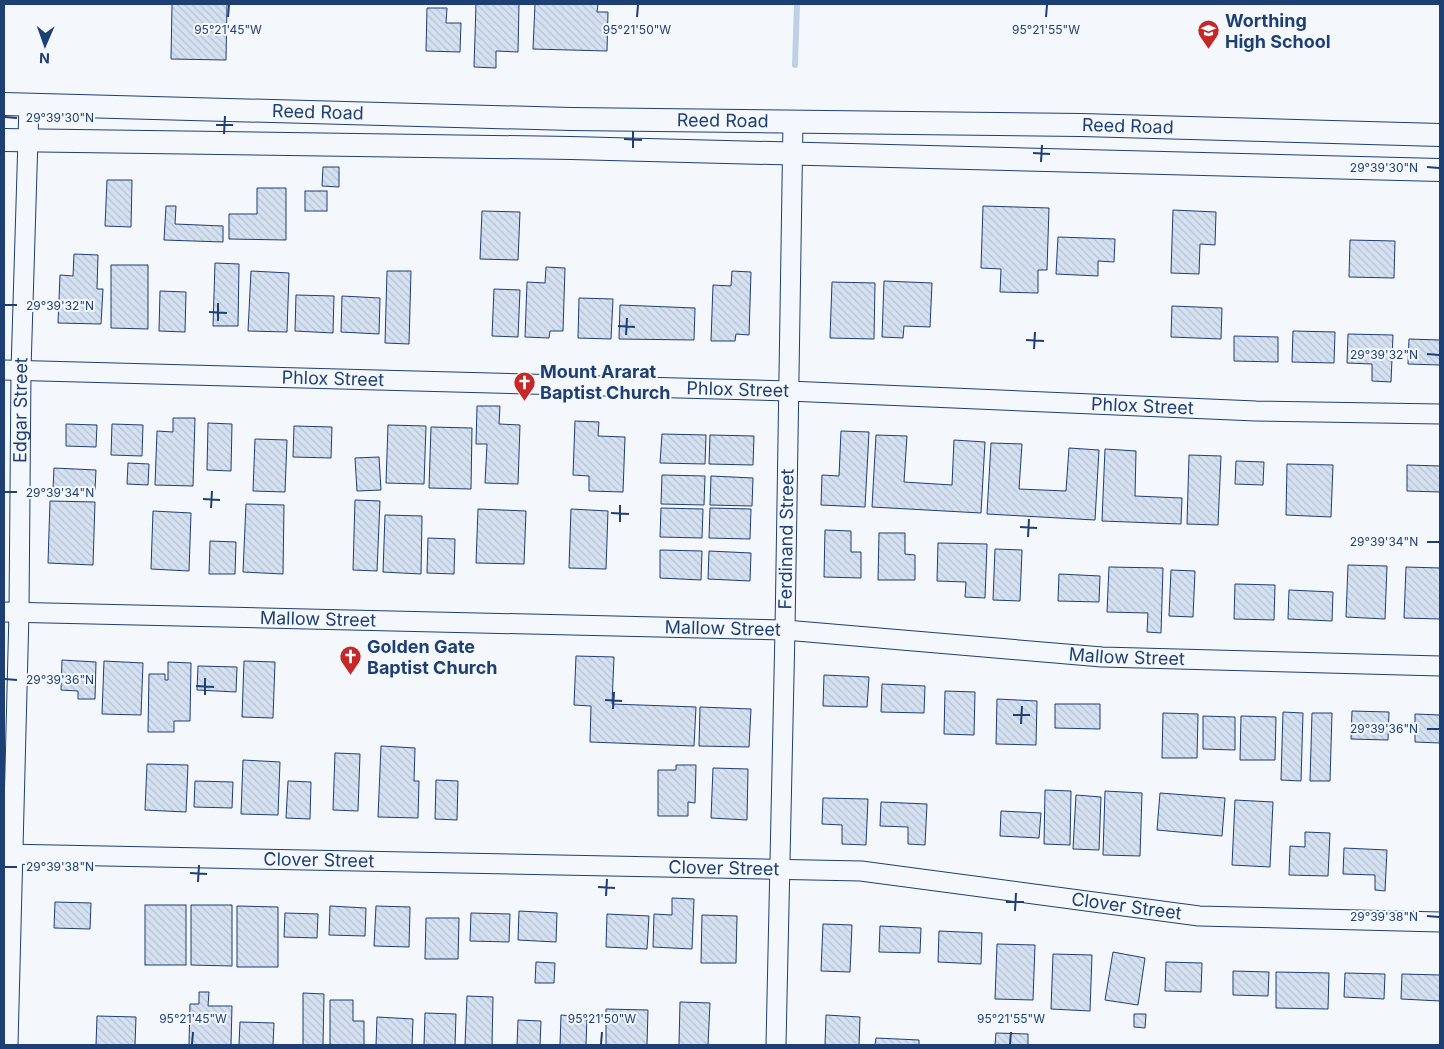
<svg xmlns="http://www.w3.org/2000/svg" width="1444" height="1049" font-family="Inter,sans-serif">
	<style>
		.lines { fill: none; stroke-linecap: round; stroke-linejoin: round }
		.stream { stroke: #bed0e5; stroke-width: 6 }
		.building { fill: url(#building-back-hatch); stroke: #1d3f73 }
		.minor-casing { stroke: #1d3f73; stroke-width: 21 }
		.tertiary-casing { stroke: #1d3f73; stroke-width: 24 }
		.minor { stroke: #f4f7fb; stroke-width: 19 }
		.tertiary { stroke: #f4f7fb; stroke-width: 22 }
		.ticks { fill: none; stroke: #1d3f73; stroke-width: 2 }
		.labels { text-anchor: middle; stroke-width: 4; stroke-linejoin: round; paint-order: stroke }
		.poi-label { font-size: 18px; font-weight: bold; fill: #1d3f73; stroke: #f4f7fb; text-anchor: start }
		.street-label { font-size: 18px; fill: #1d3f73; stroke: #f4f7fb }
		.ticks-label { font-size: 12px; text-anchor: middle; fill: #1d3f73; stroke: #f4f7fb; stroke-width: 4; stroke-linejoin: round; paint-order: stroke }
	</style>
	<defs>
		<pattern id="building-back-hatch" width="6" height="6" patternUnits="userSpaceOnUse" patternTransform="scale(1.25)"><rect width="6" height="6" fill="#d5e0f0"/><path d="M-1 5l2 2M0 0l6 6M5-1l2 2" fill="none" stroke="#b6c1d1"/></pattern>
	</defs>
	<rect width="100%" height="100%" fill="#f4f7fb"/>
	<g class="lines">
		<polyline class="stream" points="795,65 797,4"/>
	</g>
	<g class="building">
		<polygon points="172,4 227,4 226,60 171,59"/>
		<polygon points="476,4 519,4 518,52 496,51 496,68 474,67"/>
		<polygon points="535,4 598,4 597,12 608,12 607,51 533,49"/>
		<polygon points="427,8 447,8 446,23 461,23 460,52 426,51"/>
		<polygon points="323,167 339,167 339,187 322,186"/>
		<polygon points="107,180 132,180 131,227 105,226"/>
		<polygon points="257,188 286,188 286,240 229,239 229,214 257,214"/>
		<rect x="305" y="191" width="22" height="20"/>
		<polygon points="166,206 176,206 175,224 223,226 223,242 164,240"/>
		<polygon points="983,206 1049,208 1047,270 1038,270 1038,293 1000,292 1001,269 981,268"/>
		<polygon points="1173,210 1216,212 1215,245 1200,244 1199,274 1171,273"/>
		<polygon points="482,211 520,212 518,260 480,259"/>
		<polygon points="1058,237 1115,239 1114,262 1098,261 1098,276 1056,274"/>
		<polygon points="1350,240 1395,241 1394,278 1349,277"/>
		<polygon points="74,254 98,255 97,289 103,289 101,324 58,323 60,275 73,276"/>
		<polygon points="215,263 239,264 238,326 213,326"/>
		<polygon points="111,265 148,265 148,329 111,328"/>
		<polygon points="546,267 565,268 563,331 550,331 549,338 525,337 527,282 545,283"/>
		<polygon points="251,271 289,273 287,332 248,331"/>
		<polygon points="387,271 411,271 409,344 385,343"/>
		<polygon points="732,271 751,272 749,335 736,334 735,341 711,341 713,285 731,286"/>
		<polygon points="884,281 932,283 930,327 904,326 903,338 882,337"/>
		<polygon points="832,282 875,283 874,339 830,338"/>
		<polygon points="494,289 520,290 518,337 492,336"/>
		<polygon points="160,291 186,292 185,332 159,331"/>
		<polygon points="296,295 334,296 333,333 295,331"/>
		<polygon points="342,296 380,298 379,334 341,332"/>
		<polygon points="579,298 613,299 611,339 578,338"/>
		<polygon points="620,305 695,308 694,340 619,339"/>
		<polygon points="1172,306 1222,308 1221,339 1171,337"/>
		<polygon points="1293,331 1335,332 1334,363 1292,362"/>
		<polygon points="1348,334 1393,335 1391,382 1372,381 1372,364 1347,363"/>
		<polygon points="1234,336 1278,337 1278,362 1234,361"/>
		<polygon points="1409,339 1440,340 1440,365 1408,364"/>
		<polygon points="477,406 500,406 499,424 520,425 518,484 485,483 487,444 476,444"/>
		<polygon points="173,418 195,418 193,486 155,485 157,431 173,432"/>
		<polygon points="575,421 599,422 598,436 625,437 623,492 589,491 589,476 573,475"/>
		<polygon points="208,423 232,424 231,471 207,470"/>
		<polygon points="66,424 97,425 96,447 66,446"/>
		<polygon points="112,424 143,425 142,456 111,455"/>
		<polygon points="388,425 426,426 424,484 386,483"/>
		<polygon points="294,426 332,427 331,458 293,457"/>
		<polygon points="431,427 472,428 471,489 429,488"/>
		<polygon points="841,431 869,432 865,507 821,505 822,475 839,476"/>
		<polygon points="662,434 706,435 705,464 660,463"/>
		<polygon points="710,435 754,436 753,465 709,464"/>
		<polygon points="876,435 907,436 904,482 952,485 954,440 985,442 981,513 872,507"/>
		<polygon points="255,439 287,440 285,492 253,491"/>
		<polygon points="991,443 1022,444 1019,489 1066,491 1069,448 1099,450 1095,520 987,514"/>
		<polygon points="1105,449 1136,451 1135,496 1182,498 1181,524 1102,521"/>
		<polygon points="1189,455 1221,456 1218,525 1187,524"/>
		<polygon points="379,457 381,490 357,491 355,458"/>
		<polygon points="1236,461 1264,462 1263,485 1235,484"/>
		<polygon points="128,463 149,464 148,485 127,484"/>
		<polygon points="1287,464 1333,465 1331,517 1286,515"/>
		<polygon points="1407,465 1440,466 1440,492 1407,491"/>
		<polygon points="54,468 96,470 95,490 53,489"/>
		<polygon points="662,475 705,476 704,505 661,504"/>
		<polygon points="711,476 753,478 752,506 710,505"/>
		<polygon points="355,500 380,501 377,571 353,570"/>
		<polygon points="50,501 95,502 93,565 48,563"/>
		<polygon points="246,504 284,505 283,574 243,572"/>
		<polygon points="661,508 703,509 702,538 660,537"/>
		<polygon points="710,508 751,509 750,539 709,538"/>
		<polygon points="478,509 526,511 524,564 476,563"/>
		<polygon points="571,509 608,511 606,569 569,568"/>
		<polygon points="153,511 191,513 189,571 151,569"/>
		<polygon points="385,515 422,516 421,574 383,572"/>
		<polygon points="825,530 851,531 851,552 861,552 861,578 824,577"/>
		<polygon points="879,533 905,533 905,554 915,555 915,580 878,580"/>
		<polygon points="428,538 455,539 454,574 427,573"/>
		<polygon points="210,541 236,542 235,574 209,574"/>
		<polygon points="938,543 987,544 985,598 965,597 966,582 937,581"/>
		<polygon points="995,549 1022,550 1020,601 993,600"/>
		<polygon points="660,550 702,551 701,580 660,578"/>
		<polygon points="709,551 751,553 750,581 708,579"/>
		<polygon points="1348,565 1387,566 1385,619 1346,617"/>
		<polygon points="1109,567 1163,568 1161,633 1147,632 1148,613 1107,612"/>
		<polygon points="1406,567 1440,568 1440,619 1404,618"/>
		<polygon points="1171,570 1195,571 1193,617 1169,616"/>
		<polygon points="1059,574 1100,576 1099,602 1058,601"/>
		<polygon points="1235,584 1275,585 1274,620 1234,619"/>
		<polygon points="1289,590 1333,592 1332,621 1288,619"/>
		<polygon points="576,656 614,657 612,704 696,707 694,746 590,742 591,706 574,705"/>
		<polygon points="62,660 96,662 95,699 78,699 78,691 61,690"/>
		<polygon points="104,661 143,663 141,715 102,714"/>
		<polygon points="244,661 275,662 273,718 242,717"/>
		<polygon points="168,662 191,663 190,721 174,721 174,732 148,732 149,674 165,674 165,680 168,680"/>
		<polygon points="198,666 237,667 236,692 197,690"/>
		<polygon points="824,675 869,677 867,707 823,706"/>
		<polygon points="882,684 925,686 924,713 881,712"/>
		<polygon points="945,691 975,692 974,735 944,734"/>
		<polygon points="997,699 1037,701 1036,745 996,744"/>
		<polygon points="1055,704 1100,704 1100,729 1055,728"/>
		<polygon points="700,707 751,709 749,747 699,746"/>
		<polygon points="1352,711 1389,712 1388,740 1351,739"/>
		<polygon points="1283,712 1303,713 1301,781 1281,780"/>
		<polygon points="1163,713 1198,714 1197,758 1162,758"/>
		<polygon points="1312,713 1332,713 1330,781 1310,781"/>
		<polygon points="1415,714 1440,715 1440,743 1415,742"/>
		<polygon points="1203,716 1235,717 1235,750 1203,749"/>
		<polygon points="1241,716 1276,717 1275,760 1240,760"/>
		<polygon points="381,746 415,748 414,781 419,781 418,818 378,817"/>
		<polygon points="335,753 360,754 358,811 333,810"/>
		<polygon points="243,760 280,762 278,815 241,814"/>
		<polygon points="147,764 188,765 186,812 145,810"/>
		<polygon points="676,765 696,765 695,803 688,802 688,816 658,816 658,770 676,770"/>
		<polygon points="713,768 748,769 747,820 711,818"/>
		<polygon points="436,780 458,781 457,820 435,819"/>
		<polygon points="195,781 233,782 232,808 194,807"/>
		<polygon points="288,781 311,782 310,819 286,818"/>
		<polygon points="1045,790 1071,791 1070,845 1044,844"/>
		<polygon points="1105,791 1142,793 1140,856 1103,855"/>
		<polygon points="1160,793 1225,798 1222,836 1157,830"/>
		<polygon points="1076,795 1101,797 1099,850 1073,849"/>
		<polygon points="823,798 868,799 866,845 842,844 842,825 822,824"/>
		<polygon points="1235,800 1273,802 1270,867 1232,865"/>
		<polygon points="881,802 927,804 925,845 908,844 908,827 880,826"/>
		<polygon points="1001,811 1041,813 1039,838 1000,836"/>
		<polygon points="1305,832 1330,833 1328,876 1289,875 1290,846 1305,847"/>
		<polygon points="1344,848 1387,850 1385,891 1375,890 1375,875 1343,874"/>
		<polygon points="672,898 694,899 692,949 653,947 654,914 672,915"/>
		<polygon points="55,902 91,903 90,929 54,928"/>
		<rect x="145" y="905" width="41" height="60"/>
		<polygon points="191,905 232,905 232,966 191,965"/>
		<polygon points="237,906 278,907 278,967 237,967"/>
		<polygon points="330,906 366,908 365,936 329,935"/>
		<polygon points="376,906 410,907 409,947 374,946"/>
		<polygon points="519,911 557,913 556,942 518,940"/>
		<polygon points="285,913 318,914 317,938 284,937"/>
		<polygon points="471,913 510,914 509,942 470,941"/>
		<polygon points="607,914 649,916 647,949 606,947"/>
		<polygon points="702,915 737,916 736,963 701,963"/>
		<polygon points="426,918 459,918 458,959 425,959"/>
		<polygon points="823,924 852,925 850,972 821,971"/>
		<polygon points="880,926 921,928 920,953 879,952"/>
		<polygon points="939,931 982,933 981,964 938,962"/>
		<polygon points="997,944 1035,945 1033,1000 995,999"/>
		<polygon points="1113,952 1145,958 1138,1005 1105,1000"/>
		<polygon points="1053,954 1092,955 1090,1011 1051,1009"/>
		<polygon points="536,962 555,963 554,983 535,983"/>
		<polygon points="1166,962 1202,963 1201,992 1165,991"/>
		<polygon points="1233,971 1269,972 1268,996 1233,995"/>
		<polygon points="1276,972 1329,973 1328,1009 1276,1008"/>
		<polygon points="1345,973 1385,974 1384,999 1344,997"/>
		<polygon points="1402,974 1440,975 1440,1001 1401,999"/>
		<polygon points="199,992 209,992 208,1006 232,1006 231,1045 189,1045 190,1004 199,1004"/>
		<polygon points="303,993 324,994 323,1045 303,1045"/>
		<polygon points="467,996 493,997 492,1045 465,1045"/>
		<polygon points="330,1000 353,1000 353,1021 364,1021 364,1045 330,1045"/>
		<polygon points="680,1002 710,1003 708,1045 679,1045"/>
		<polygon points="606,1009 648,1010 647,1045 606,1045"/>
		<polygon points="425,1013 456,1014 455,1045 424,1045"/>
		<polygon points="1134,1014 1146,1014 1145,1028 1134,1027"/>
		<polygon points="561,1015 587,1017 586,1045 560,1045"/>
		<polygon points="826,1015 860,1017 859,1045 825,1045"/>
		<polygon points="97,1016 136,1017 135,1045 96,1045"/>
		<polygon points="377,1017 413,1019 412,1045 376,1045"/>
		<polygon points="518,1020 541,1021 540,1045 517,1045"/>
		<polygon points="240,1022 274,1023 273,1045 239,1045"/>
		<polygon points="996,1033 1028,1034 1028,1045 995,1045"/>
		<polygon points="876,1038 919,1040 919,1045 875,1045"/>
	</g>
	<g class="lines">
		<defs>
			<g id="minor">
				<path id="s1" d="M4,370L788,391L1256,411L1440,414"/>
				<path id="s2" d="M4,612L785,630L1102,657L1440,666"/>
				<path id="s3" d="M4,854L861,871L1199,916L1440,922"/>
				<path id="s4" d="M8,1045L19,612L21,370L29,105"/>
				<path id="s5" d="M776,1045L785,630L793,121"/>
			</g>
			<g id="tertiary">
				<path id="s6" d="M4,104L571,119L1081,125L1440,135"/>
				<polyline points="4,140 571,148 1440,170"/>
			</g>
		</defs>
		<use href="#minor" class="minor-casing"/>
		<use href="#tertiary" class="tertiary-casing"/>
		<use href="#minor" class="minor"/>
		<use href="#tertiary" class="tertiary"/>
	</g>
	<path class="ticks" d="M228,17L229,5M637,17L638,5M1046,17L1047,5M5,117L17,118M216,125H233M224,134L225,116M624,139L642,140M633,148V131M1033,153L1050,154M1041,162L1042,145M1427,167L1439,168M5,305H17M209,312L227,313M218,321V303M618,326L635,327M626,335L627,318M1026,340L1044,341M1034,349L1035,332M1427,354L1439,355M5,492H17M203,499L220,500M211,508L212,491M611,513L629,514M620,522V505M1020,527L1037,528M1028,537L1029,519M1427,542H1439M5,679L17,680M196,686L214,687M205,695V678M605,700L622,701M613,709L614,692M1013,715H1030M1021,724L1022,706M1427,729H1439M5,867H17M190,873L207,874M198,882L199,865M598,887L615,888M606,896L607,879M1006,902H1024M1015,911L1016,893M1427,916L1439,917M192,1044L193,1032M601,1044L602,1032M1010,1044L1011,1032"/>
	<defs>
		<symbol id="school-pin" viewBox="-11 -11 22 30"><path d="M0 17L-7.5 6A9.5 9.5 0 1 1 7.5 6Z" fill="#c62828" stroke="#f4f7fb"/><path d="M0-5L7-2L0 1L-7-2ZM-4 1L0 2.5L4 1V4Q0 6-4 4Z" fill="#fff"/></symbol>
		<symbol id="church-pin" viewBox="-11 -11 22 30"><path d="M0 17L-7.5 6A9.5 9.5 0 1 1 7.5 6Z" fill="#c62828" stroke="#f4f7fb"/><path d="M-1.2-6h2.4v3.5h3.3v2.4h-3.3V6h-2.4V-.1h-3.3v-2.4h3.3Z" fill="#fff"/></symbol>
	</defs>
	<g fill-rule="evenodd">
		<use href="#school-pin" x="1196" y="18" width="25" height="34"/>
		<use href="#church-pin" x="512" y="370" width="25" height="34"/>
		<use href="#church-pin" x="338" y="644" width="25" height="34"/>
	</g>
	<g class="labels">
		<g class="poi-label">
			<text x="1225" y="27">Worthing<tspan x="1225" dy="21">High School</tspan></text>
			<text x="540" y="378">Mount Ararat<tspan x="540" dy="21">Baptist Church</tspan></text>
			<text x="367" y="653">Golden Gate<tspan x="367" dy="21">Baptist Church</tspan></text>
		</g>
		<g class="street-label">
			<text dy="6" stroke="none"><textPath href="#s6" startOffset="314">Reed Road</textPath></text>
			<text dy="6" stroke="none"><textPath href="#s6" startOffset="719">Reed Road</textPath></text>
			<text dy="6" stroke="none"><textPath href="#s6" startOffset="1124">Reed Road</textPath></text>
			<text dy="6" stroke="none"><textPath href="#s1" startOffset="329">Phlox Street</textPath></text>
			<text dy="6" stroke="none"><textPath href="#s1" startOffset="734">Phlox Street</textPath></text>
			<text dy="6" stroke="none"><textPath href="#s1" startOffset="1139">Phlox Street</textPath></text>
			<text dy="6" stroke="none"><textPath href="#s4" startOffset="635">Edgar Street</textPath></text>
			<text dy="6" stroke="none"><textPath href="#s5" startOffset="506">Ferdinand Street</textPath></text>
			<text dy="6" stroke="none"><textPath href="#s2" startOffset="314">Mallow Street</textPath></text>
			<text dy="6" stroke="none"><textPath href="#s2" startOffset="719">Mallow Street</textPath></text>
			<text dy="6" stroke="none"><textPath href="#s2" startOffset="1124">Mallow Street</textPath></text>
			<text dy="6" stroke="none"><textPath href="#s3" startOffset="315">Clover Street</textPath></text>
			<text dy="6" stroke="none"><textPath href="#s3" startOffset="720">Clover Street</textPath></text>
			<text dy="6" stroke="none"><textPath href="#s3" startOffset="1125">Clover Street</textPath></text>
		</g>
	</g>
	<g class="ticks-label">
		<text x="228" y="34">95°21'45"W</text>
		<text x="637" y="34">95°21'50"W</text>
		<text x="1046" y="34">95°21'55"W</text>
		<text x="60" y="122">29°39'30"N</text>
		<text x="1384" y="172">29°39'30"N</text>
		<text x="60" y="310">29°39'32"N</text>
		<text x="1384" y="359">29°39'32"N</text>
		<text x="60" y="497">29°39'34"N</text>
		<text x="1384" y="546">29°39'34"N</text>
		<text x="60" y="684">29°39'36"N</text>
		<text x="1384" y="733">29°39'36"N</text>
		<text x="60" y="871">29°39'38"N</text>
		<text x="1384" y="921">29°39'38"N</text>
		<text x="193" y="1023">95°21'45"W</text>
		<text x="602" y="1023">95°21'50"W</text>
		<text x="1011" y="1023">95°21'55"W</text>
	</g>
	<rect width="1444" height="1049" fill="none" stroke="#1d3f73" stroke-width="10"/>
	<g transform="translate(45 45) rotate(182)" stroke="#f4f7fb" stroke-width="4" paint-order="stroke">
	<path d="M0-4L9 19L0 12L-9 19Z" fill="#1d3f73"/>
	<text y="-8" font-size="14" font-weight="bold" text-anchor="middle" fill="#1d3f73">N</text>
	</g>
</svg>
